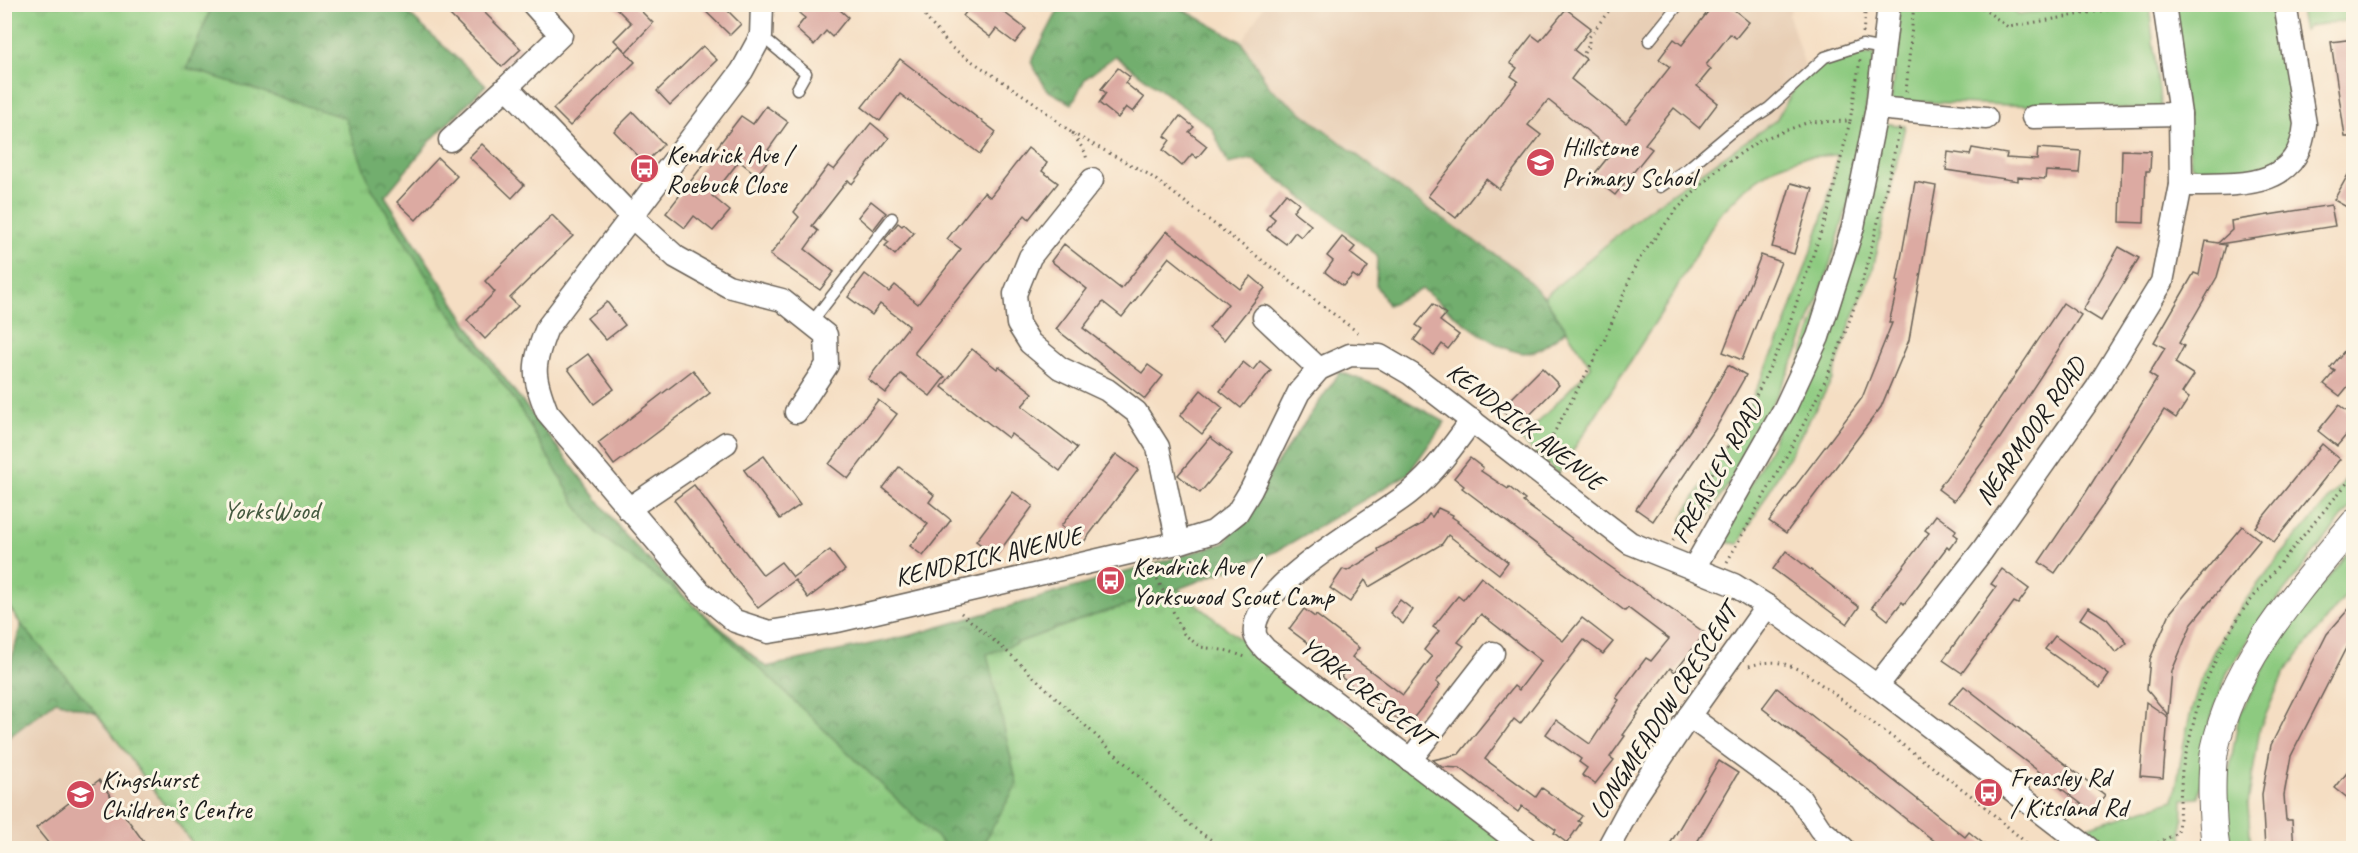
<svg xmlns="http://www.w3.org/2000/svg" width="2358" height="853" font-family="Caveat,sans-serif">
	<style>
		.built { fill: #e8cfb6 }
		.green { fill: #8dca80; stroke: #54734e; stroke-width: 1.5 }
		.forest { fill: url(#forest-crowns); stroke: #476545; stroke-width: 1.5 }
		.park { fill: url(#park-tufts); stroke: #54734e; stroke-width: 1.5 }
		.building { fill: #dcaaa2 }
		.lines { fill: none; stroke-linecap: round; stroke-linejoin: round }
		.service-casing { stroke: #686056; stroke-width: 13 }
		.minor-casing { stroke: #686056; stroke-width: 25 }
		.tertiary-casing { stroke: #686056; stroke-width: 29 }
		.path { stroke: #686056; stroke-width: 3; stroke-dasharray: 1.5 4.5; stroke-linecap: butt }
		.service { stroke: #fff; stroke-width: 10 }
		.minor { stroke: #fff; stroke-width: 22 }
		.tertiary { stroke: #fff; stroke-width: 27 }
		.labels { text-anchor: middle; stroke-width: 6; stroke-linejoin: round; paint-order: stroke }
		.poi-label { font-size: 26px; fill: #1c1c1c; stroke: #fcf5e5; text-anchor: start }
		.street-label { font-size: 26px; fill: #1c1c1c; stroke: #fcf5e5 }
		.park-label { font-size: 26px; fill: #44593f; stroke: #fcf5e5 }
	</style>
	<defs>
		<pattern id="forest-crowns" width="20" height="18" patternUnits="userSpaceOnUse" patternTransform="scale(1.5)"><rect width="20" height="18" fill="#72ae6e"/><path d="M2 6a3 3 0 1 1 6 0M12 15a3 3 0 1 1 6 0" fill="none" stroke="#5d8d5a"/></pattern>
		<pattern id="park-tufts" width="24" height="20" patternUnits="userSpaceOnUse" patternTransform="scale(1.5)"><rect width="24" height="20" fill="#8dca80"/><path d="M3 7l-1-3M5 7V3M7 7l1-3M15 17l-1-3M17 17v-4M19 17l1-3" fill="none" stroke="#79ad6e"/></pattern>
	</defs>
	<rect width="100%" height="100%" fill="#fcf5e5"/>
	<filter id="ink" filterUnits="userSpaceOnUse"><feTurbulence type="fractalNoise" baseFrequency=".0167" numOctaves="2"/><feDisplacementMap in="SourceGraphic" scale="12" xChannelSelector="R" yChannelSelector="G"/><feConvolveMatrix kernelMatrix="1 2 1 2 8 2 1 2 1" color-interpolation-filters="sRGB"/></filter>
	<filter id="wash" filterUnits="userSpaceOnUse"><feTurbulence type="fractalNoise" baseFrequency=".008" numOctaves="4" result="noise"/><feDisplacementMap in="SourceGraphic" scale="24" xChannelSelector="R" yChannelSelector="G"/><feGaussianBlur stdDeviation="1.35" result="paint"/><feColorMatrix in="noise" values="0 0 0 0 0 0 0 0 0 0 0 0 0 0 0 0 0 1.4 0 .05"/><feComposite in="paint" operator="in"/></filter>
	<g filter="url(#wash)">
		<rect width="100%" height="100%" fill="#f5dec3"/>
		<g class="built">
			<polygon points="1794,4 1789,15 1806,69 1776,119 1645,212 1544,297 1518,270 1422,205 1269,88 1242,42 1264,5"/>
			<polygon points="56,701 97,713 196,848 5,848 5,739"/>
		</g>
		<g class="green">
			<polygon points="1899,5 2002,5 2018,14 2089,5 2149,5 2161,110 1920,102 1891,104"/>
			<polygon points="2173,5 2274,5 2298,132 2286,158 2270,171 2210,180 2191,165"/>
			<polygon points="2299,5 2353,5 2353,20 2309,26 2304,31"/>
			<polygon points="1865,54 1875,54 1852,192 1826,277 1798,352 1748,454 1699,530 1682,519 1746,411 1782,334 1825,211 1838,155 1803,157 1774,168 1747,187 1718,216 1670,299 1558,474 1521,440 1591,367 1544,297 1645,212 1776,120 1806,69"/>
			<polygon points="1882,123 1905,126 1873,269 1851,323 1832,380 1739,544 1722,542 1725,532 1772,444"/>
			<path d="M2353,470V504L2256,627L2227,673L2210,722L2199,798L2183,799L2182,848H2114L2087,827L2174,800C2182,753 2188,707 2208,663C2238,596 2307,528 2353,470Z"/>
			<polygon points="2353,546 2353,586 2284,673 2260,728 2248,805 2251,848 2230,848 2225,794 2239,716 2281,636"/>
		</g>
		<g class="forest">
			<polygon points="212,5 399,5 486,85 433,138 385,196 493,363 624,534 687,599 766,667 912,635 1225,543 1283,454 1340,372 1383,388 1445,422 1408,474 1277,551 1178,589 1083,619 988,654 1017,784 981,848 196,848 97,713 56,701 5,740 5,684 21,624 4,601 187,68"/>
			<path d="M1061,5H1175L1242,42L1270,88L1422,205L1518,270L1544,297L1567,330C1557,337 1546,346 1536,351C1506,364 1445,306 1422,289L1388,305L1376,286L1377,255L1252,159L1228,164L1212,128L1115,56L1085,79L1072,104L1047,90L1031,62Z"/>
		</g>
		<g class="park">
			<polygon points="4,5 212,5 187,68 345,118 371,187 445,306 516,402 578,508 598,534 687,599 948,848 196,848 97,713 21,624 5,601"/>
			<polygon points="1178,589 1272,665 1515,848 981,848 1017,784 987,654 1083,619"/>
		</g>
		<g id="blocks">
			<g class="building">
				<polygon points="439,4 476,4 521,49 502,67"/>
				<polygon points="612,4 634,4 653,23 626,52 614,40 631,23"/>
				<polygon points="698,4 721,4 741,24 730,35"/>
				<polygon points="808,4 833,4 848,17 832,37 826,31 814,45 796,29 805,18 800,14"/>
				<polygon points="972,4 993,4 1026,29 1015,43 996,29 990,37 963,16"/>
				<polygon points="1714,4 1727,4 1749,22 1736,38 1730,34 1706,65 1711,69 1697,86 1718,103 1699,128 1674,108 1645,144 1652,149 1615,195 1592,177 1613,151 1548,100 1528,125 1541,135 1499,189 1486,179 1456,218 1428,196 1518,81 1511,76 1517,68 1510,63 1532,35 1540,41 1566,9 1591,28 1574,50 1586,59 1571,79 1626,123 1670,67 1659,59 1674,39 1682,45"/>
				<polygon points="2354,39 2354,137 2345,137 2331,42"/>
				<polygon points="619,45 635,62 570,126 553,109"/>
				<polygon points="703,46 717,60 670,105 657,91"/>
				<polygon points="900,59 996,132 980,154 900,94 880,121 862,107"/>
				<polygon points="1118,68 1130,77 1125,83 1144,98 1133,112 1126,107 1118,118 1099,103 1106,93 1101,89"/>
				<polygon points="766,106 788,122 768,150 773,154 757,175 739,161 712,196 730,211 713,231 694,216 685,228 666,213 741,116 753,124"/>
				<polygon points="633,112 664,144 645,163 614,131"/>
				<polygon points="1180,116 1194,127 1189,132 1207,146 1197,158 1192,154 1182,166 1163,150 1170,140 1165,136"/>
				<polygon points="871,123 889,138 852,184 848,180 812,226 818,231 805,249 834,272 820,290 770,255 799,217 794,212 828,166 834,170"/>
				<polygon points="482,144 524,185 512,198 469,157"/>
				<polygon points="1028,148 1047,163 1042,171 1058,183 1029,219 1025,215 915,352 915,354 945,377 930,396 901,374 886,393 868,379 909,326 880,304 872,315 848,297 865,274 889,292 895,285 918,304 961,249 947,239 984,192 990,197"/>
				<polygon points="1972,148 2007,154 2006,158 2037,160 2038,148 2081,151 2079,173 2046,171 2045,179 2018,177 2018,181 1946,170 1948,152 1970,155"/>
				<polygon points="2122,150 2151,151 2150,171 2146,171 2144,223 2120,222"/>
				<polygon points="438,158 457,176 416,220 397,202"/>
				<polygon points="2354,164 2354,211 2334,200"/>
				<polygon points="1915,182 1936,186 1909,340 1881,407 1786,533 1769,521 1862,398 1892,323 1889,323 1899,281 1897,281"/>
				<polygon points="1791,183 1813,189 1794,254 1772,247"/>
				<polygon points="1286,193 1299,203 1293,211 1311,225 1301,237 1295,232 1286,244 1267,230 1275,219 1269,214"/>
				<polygon points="871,201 886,213 873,230 858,217"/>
				<polygon points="2331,205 2335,226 2219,244 2226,245 2217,277 2179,343 2184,346 2175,363 2194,375 2182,393 2189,398 2176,418 2164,410 2103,505 2055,573 2039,562 2085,494 2157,379 2149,374 2165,348 2154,342 2194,273 2199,275 2206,241 2218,243 2232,230 2231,221"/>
				<polygon points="552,215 573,236 510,298 518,306 485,339 467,320 495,292 485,281"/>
				<polygon points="898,223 902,226 904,224 914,233 895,255 885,246 889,242 885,239"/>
				<polygon points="1167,231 1240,289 1251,276 1265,288 1224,340 1209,328 1228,304 1169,257 1122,317 1103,302 1083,328 1142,373 1148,365 1163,376 1145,399 1056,329 1087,289 1051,261 1064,244 1121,289"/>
				<polygon points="1342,237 1355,247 1350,253 1368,267 1359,279 1353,275 1343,286 1325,272 1333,261 1327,256"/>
				<polygon points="2119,247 2139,258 2101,321 2083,310"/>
				<polygon points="1761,255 1781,262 1742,360 1723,352"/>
				<polygon points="607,302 625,325 606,340 587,318"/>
				<polygon points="2063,303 2081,315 2000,438 1954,501 1938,489 1983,427 1981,426"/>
				<polygon points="1433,304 1446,314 1440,321 1459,335 1448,349 1442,344 1434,355 1414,340 1422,329 1416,325"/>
				<polygon points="2354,339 2354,379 2340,396 2324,384 2335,371 2330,368"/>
				<polygon points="972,349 997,369 999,366 1033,393 1022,406 1077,448 1060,471 1011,434 1008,438 942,387"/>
				<polygon points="588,354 614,389 594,404 568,369"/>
				<polygon points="1260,361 1271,370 1241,408 1220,391 1243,362 1253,370"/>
				<polygon points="1728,365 1746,375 1714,431 1653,521 1636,509 1695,423"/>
				<polygon points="1542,368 1559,385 1518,427 1501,409"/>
				<polygon points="693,370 710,393 614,465 598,443"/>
				<polygon points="1201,390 1223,408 1202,434 1180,416"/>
				<polygon points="878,400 897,414 848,479 829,464"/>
				<polygon points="2339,405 2354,417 2354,426 2337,446 2318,431"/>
				<polygon points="1210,437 1232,454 1200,493 1178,475"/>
				<polygon points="2322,444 2340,459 2274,542 2255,527"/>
				<polygon points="1116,454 1138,470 1083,543 1061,526"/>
				<polygon points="764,456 800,505 780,519 744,470"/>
				<polygon points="1470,458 1483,468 1481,471 1508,489 1509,487 1525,500 1523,502 1605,563 1705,633 1675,672 1670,668 1637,713 1638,714 1623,735 1625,736 1610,757 1614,760 1595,784 1582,775 1587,768 1579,762 1581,759 1546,734 1556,720 1590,744 1619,700 1616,698 1646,658 1651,661 1669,639 1628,608 1625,611 1462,488 1464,486 1454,478"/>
				<polygon points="899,467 934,495 929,502 951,520 923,556 910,546 928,524 883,488"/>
				<polygon points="694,485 763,575 781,562 793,577 830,550 845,570 808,598 795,580 758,608 674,500"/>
				<polygon points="1013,492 1033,506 996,556 976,541"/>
				<polygon points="1438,508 1453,515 1452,517 1458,521 1457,522 1508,562 1499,574 1448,535 1442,544 1369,587 1365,580 1350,602 1330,588 1343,569 1347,571 1379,552 1378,549 1422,524 1429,514 1432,517"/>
				<polygon points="1936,515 1956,530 1954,534 1958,537 1949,549 1947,547 1904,604 1902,602 1888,620 1872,607 1929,533 1925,530"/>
				<polygon points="2242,526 2260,540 2192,623 2172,671 2168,715 2147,690 2150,659 2170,613"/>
				<polygon points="1786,551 1859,607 1847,624 1773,569"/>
				<polygon points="2002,569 2029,589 2018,604 2014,602 1962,673 1943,660 1996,587 1991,584"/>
				<polygon points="1481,577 1563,641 1582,618 1613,642 1603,654 1584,640 1520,724 1514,719 1485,759 1536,797 1542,788 1582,816 1578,821 1581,823 1567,843 1554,833 1556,830 1522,806 1518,812 1460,768 1442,767 1433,760 1459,754 1514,686 1519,690 1541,661 1481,614 1458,642 1464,646 1436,682 1440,685 1407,726 1341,677 1345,671 1289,629 1304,609 1315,617 1316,615 1359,648 1352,657 1403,695 1432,657 1424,650 1439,631 1433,627 1458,596 1463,600"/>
				<polygon points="1400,600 1413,610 1403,624 1390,613"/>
				<polygon points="2354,603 2354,640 2345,650 2291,756 2284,795 2286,820 2292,820 2294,849 2265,849 2262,794 2271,745 2327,634"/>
				<polygon points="2088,607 2107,619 2127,643 2116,653 2097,630 2080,619"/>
				<polygon points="2055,636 2109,675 2100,688 2045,649"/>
				<polygon points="1964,686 2105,795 2092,812 1949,703"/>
				<polygon points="1777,688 1965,837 1969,832 1990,849 1945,849 1762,708"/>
				<polygon points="2146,702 2168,717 2163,778 2140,776"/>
				<polygon points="1719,761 1738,773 1693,849 1667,849"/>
				<polygon points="2354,764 2354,803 2335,788"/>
				<polygon points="99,780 149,849 53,849 36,828"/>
			</g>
		</g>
	</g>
	<g filter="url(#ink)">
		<use href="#blocks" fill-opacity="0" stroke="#686056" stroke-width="1.5"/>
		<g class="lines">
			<defs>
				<g id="service">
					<polyline points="761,36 806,73 797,89"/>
					<polyline points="1649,41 1679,4"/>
					<polyline points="1660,187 1687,169 1730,133 1769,108 1825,57 1862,45 1884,49"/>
					<polyline points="811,323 892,218"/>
				</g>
				<g id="minor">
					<path d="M762,4L761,36L742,71L547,328C532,366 532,374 547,412L699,591L735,621L769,632L837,621L1133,552L1178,543L1213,532L1237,513L1251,490L1299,392L1319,369L1350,355L1380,356L1411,374L1630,543L1734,585L1767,606L1877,686L2088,848"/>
					<polyline points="507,87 561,35 533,4"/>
					<polyline points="1877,108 1986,118"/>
					<polyline points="2033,117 2180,114"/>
					<polyline points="450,140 507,87 632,217 676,257 728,286 782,300 826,335 827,365 796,412"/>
					<polyline points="1092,180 1030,257 1015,294 1018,324 1030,343 1060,368 1107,390 1136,412 1158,447 1178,543"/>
					<path d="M2181,185C2233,184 2299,193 2305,124L2285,4"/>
					<polyline points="1264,317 1319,369"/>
					<path d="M1472,420C1454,445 1434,473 1409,493C1377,519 1248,588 1255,634C1256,640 1261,644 1265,649L1526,848"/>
					<polyline points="628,509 726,443"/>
					<polyline points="1694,568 1785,408 1818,337 1853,227 1877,108 1889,4"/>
					<polyline points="1877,686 1982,551 2097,388 2162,282 2181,185 2180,114 2164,4"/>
					<polyline points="1689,716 1799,797 1820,829 1843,848"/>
					<polyline points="1410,760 1493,653"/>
					<polyline points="1608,848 1636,796 1689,716 1767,606"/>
				</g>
				<path id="tertiary" d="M2216,848C2212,823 2210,773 2215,748C2234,660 2299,590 2354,523"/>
			</defs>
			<use href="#service" class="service-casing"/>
			<use href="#minor" class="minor-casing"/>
			<use href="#tertiary" class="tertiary-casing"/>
			<g class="path">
				<polyline points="396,4 402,9 404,4"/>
				<polyline points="925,4 926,18 952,48 1032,101 1072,133 1085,152 1087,160"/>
				<polyline points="1977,4 2008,27 2140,4"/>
				<polyline points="416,9 419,4"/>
				<polyline points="1863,33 1866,4"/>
				<polyline points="1584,53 1589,45 1589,37 1614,4"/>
				<polyline points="1906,92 1914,4"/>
				<polyline points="1850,121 1860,60"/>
				<polyline points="1072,133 1148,174 1360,334"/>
				<polyline points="1544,451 1605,339 1637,262 1675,211 1718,169 1760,140 1809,122 1850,121 1828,212 1785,336 1748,412 1673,541"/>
				<path d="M1727,562C1763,497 1802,433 1832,365C1865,290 1881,208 1900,128"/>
				<polyline points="1152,568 1184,634 1200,647 1229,651 1245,657"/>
				<polyline points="961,613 1011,655 1191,826 1223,848"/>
				<path d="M1749,666C1775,659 1785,662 1807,674L1977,800L2032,848"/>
				<polyline points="2147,848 2178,833 2182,770 2201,692 2226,638 2244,609 2277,567 2354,475"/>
			</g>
			<use href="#service" class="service"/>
			<use href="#minor" class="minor"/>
			<use href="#tertiary" class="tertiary"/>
		</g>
	</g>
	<defs>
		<symbol id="school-disc" viewBox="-11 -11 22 22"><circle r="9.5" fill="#d1495b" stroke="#fcf5e5"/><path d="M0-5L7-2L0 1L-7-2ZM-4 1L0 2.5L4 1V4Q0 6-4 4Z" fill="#fff"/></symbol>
		<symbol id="bus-disc" viewBox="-11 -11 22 22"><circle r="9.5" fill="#d1495b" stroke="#fcf5e5"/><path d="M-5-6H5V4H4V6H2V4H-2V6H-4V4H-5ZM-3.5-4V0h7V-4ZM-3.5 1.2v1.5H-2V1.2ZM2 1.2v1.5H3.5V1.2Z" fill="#fff"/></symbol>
	</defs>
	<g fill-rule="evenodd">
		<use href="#school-disc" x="1524" y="146" width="33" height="33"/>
		<use href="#bus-disc" x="628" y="152" width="33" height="33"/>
		<use href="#bus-disc" x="1094" y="564" width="33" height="33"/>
		<use href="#bus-disc" x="1972" y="776" width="33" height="33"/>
		<use href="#school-disc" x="64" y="778" width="33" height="33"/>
	</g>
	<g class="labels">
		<g class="poi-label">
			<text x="1562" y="156">Hillstone<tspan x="1562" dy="30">Primary School</tspan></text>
			<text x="666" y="163">Kendrick Ave /<tspan x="666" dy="30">Roebuck Close</tspan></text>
			<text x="1132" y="575">Kendrick Ave /<tspan x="1132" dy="30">Yorkswood Scout Camp</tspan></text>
			<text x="2010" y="786">Freasley Rd<tspan x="2010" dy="30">/ Kitsland Rd</tspan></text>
			<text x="101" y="788">Kingshurst<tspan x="101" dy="30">Children’s Centre</tspan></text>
		</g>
		<g class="street-label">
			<text transform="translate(1526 426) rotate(38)" y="9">KENDRICK AVENUE</text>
			<text transform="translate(2030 431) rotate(-55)" y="9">NEARMOOR ROAD</text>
			<text transform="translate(1716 471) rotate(-61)" y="9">FREASLEY ROAD</text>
			<text transform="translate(988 556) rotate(-13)" y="9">KENDRICK AVENUE</text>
			<text transform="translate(1367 691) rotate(38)" y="9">YORK CRESCENT</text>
			<text transform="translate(1663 711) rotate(-57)" y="9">LONGMEADOW CRESCENT</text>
		</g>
		<g class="park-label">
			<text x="271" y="519">YorksWood</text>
		</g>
	</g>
	<rect width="2358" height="853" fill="none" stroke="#fcf5e5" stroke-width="24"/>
</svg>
